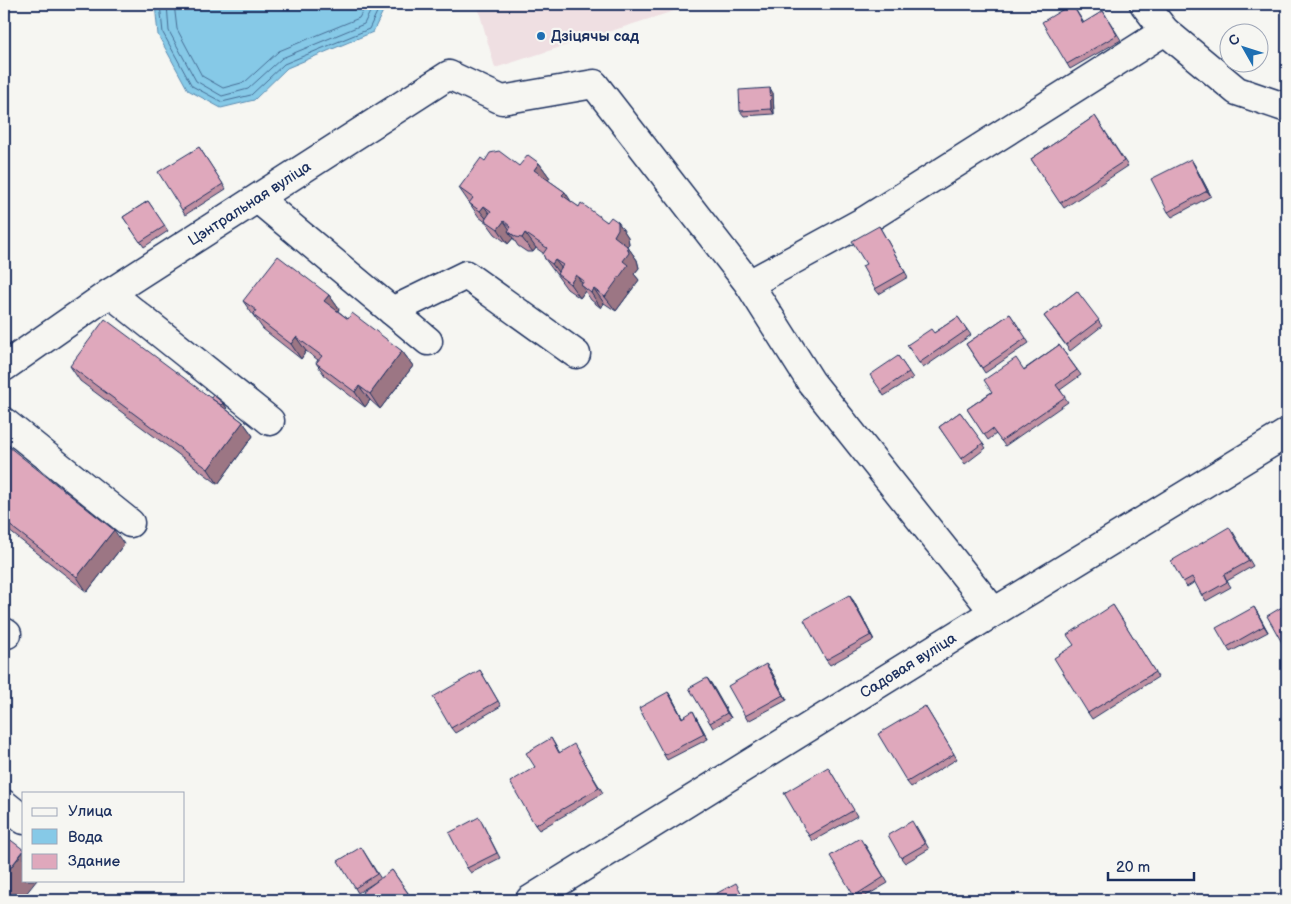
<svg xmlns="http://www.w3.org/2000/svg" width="1291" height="904" font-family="'Balsamiq Sans',sans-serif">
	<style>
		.built { fill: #efdfe2 }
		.water { fill: #86c9e7; stroke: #5b8bb0 }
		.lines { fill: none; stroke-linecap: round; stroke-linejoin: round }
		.shore { stroke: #466d95; stroke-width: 1 }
		.minor-casing { stroke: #1b2f5e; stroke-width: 31 }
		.minor { stroke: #f6f6f2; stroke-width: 28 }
		.wall { fill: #c090a2; stroke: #1b2f5e }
		.shaded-wall { fill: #9c7684; stroke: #1b2f5e }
		.building { fill: #dfa8bc; stroke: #1b2f5e }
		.poi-dot { fill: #1f6fb2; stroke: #f6f6f2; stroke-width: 2 }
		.labels { text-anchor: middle; stroke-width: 4.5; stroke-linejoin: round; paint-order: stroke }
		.poi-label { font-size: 15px; font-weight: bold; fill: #1b2f5e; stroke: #f6f6f2; text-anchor: start }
		.street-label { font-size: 15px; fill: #1b2f5e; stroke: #f6f6f2 }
	</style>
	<rect width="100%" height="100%" fill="#f6f6f2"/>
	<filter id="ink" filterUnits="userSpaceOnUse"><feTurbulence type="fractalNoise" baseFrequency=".02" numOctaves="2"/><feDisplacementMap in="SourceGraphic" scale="10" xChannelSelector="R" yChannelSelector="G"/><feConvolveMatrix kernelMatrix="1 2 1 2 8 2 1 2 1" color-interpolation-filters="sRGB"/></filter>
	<g filter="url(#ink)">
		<polygon class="built" points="477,4 696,4 495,68"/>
		<polygon class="water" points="155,4 381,4 384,9 373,32 287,68 254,100 221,108 188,90 158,35"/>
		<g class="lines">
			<g class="shore">
				<polyline points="160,4 163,33 192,86 222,102 251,95 284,64 369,29 378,10 377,4"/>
				<polyline points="167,4 169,31 196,81 222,96 248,89 282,58 364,24 371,10 371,4"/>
				<polyline points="174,4 177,29 202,76 223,88 245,82 279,51 359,18 364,9 364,4"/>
			</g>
			<defs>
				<g id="minor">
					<polyline points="1144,4 1165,31 1237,91 1287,108"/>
					<polyline points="258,199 428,341"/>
					<polyline points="749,284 811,382 994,612"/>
					<polyline points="110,293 270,421"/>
					<polyline points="392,311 466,275 576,354"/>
					<path id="s1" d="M4,367L110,293L449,75L502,100L594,84L749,284L866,220L1165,31"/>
					<polyline points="4,422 130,523"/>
					<polyline points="4,632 7,634"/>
					<polyline points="4,804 24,820"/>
					<path id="s2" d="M530,900L994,612L1287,433"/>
				</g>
			</defs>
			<use href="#minor" class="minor-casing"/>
			<use href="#minor" class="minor"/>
		</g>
		<g class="wall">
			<polygon points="1072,4 1084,23 1103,11 1121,40 1070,69 1067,64"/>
			<polygon points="1203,4 1216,4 1207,9"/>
			<polygon points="773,93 774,114 744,116 740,111"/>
			<polygon points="1095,116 1128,166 1064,208 1031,159"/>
			<polygon points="199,147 226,189 185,215 182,210"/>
			<polygon points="485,161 519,166 539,163 550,178 548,180 565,192 571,202 579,207 607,222 618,222 628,237 629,244 627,246 637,260 639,268 634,274 639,280 616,311 604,303 601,308 591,300 585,291 580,298 567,289 545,259 543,253 536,248 533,252 527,252 518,246 513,238 508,244 495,234 487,223 479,217 459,188"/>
			<polygon points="1194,164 1211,196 1172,217 1168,212"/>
			<polygon points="148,201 168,231 144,247 123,217"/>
			<polygon points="879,226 908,277 879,294 875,289 866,264"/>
			<polygon points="1077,291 1102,326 1070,351 1044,316"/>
			<polygon points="329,295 339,309 338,311 348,319 402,351 413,366 380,409 370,400 365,407 326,377 316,363 318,360 306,351 301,359 263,329 243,301"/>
			<polygon points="1010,314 1029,343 985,373 966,344"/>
			<polygon points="958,317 971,335 923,368 907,345 934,333"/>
			<polygon points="1059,345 1081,375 1060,390 1068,402 1005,446 996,434 988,440 967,409"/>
			<polygon points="898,356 913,378 884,396 881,391"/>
			<polygon points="70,366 211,398 223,403 227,408 226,409 243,422 253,436 218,484 80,381"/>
			<polygon points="960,412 986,448 965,464 939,427"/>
			<polygon points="4,443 124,544 87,592 4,527"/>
			<polygon points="1233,532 1253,566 1227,581 1231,587 1206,601 1195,582 1187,587 1183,582"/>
			<polygon points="853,600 874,640 830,665 826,660"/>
			<polygon points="1113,605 1158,677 1092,719 1088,713 1074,645"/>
			<polygon points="1257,612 1268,632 1230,652 1227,647"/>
			<polygon points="770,669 787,700 748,721 745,716"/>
			<polygon points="480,670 501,706 455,733 451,728"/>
			<polygon points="707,678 731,718 713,728 710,723"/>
			<polygon points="668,692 672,698 682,717 696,717 708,739 667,760 664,755"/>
			<polygon points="925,706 957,759 911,787 907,782"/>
			<polygon points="551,738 560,753 577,750 603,793 539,830 535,825 535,767"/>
			<polygon points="828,767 857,816 813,841 809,836"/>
			<polygon points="482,823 500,858 471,873 467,868"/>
			<polygon points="916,826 929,849 905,863 901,858"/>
			<polygon points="864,843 888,883 859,900 857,900 854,896"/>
			<polygon points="361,847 381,879 392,870 413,900 367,900 377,881 358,893 355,888"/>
		</g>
		<g class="shaded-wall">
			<polygon points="770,88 773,93 774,114 771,109"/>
			<polygon points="1191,159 1194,164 1211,196 1207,191"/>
			<polygon points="539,163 550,178 545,184 534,170"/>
			<polygon points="565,192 575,207 562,195"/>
			<polygon points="484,206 494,220 489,222 480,211"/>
			<polygon points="504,221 514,236 508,231 513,238 508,244 498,229"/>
			<polygon points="618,222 628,237 629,244 627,246 637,260 639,268 634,274 639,280 616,311 605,297 623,261 614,236"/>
			<polygon points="525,233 536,248 533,252 522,238"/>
			<polygon points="555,260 566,274 563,279 552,264"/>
			<polygon points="576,275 586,289 581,285 585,291 580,298 570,284"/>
			<polygon points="594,289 604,303 601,308 591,293"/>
			<polygon points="329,295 339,309 334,315 324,301"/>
			<polygon points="296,337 306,351 301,359 291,344"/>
			<polygon points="402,351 413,366 380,409 370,394"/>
			<polygon points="359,386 370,400 365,407 355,392"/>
			<polygon points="223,403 227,408 223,413 219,408"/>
			<polygon points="243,422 253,436 218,484 208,469"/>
			<polygon points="114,530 124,544 87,592 77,577"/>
			<polygon points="849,595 853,600 874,640 871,635"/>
			<polygon points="1254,607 1257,612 1268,632 1264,626"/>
			<polygon points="766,664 770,669 787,700 783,695"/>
			<polygon points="707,678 711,683 731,718 727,713"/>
			<polygon points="668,692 672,698 685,723 682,718"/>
			<polygon points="693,711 696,717 708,739 704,734"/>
			<polygon points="24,851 24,880 37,880 21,900 4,900 4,876"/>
		</g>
		<g class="building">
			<polygon points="1072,4 1083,23 1103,11 1117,35 1067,64 1042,22"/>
			<polygon points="770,88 771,109 740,111 739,90"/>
			<polygon points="1095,116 1124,161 1060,203 1031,159"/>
			<polygon points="199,147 223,184 182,210 158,172"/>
			<polygon points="499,151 519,166 528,155 539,163 534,170 565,192 562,195 579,207 581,203 607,222 611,217 618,222 618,229 614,236 627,246 629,253 623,261 628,265 605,297 594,289 591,293 581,285 584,281 576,275 570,284 557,274 563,265 555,260 552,264 545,259 543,254 547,248 525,233 522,238 516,237 508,231 511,227 504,221 498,229 485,220 491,211 484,206 480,211 469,203 473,198 459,188 481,158 485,161 490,153"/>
			<polygon points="1191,159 1207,191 1168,212 1151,179"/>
			<polygon points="148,201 165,226 140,242 123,217"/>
			<polygon points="879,226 905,272 875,289 862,266 866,264 852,241"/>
			<polygon points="278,256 329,295 324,301 348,319 352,313 402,351 370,394 359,386 355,392 316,363 322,356 296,337 291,344 253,315 256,310 243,301"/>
			<polygon points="1077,291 1099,320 1066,345 1044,316"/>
			<polygon points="1010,314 1026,338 982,368 966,344"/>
			<polygon points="958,317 967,330 919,363 907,345 931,329 934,333"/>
			<polygon points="105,319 243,422 208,469 70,366"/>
			<polygon points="1059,345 1077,370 1056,385 1065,397 1001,441 992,429 984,435 967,409 992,392 984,380 1016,358 1024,370"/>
			<polygon points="898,356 909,372 881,391 870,375"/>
			<polygon points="213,395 223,403 221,405 211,398"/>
			<polygon points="960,412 983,443 961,459 939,427"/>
			<polygon points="4,443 114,530 77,577 4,521"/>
			<polygon points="1229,527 1249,561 1224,575 1227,582 1202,596 1192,577 1183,582 1171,561"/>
			<polygon points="849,595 871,635 826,660 804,620"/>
			<polygon points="1287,604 1287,647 1285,648 1267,616"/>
			<polygon points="1113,605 1155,672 1088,713 1054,658 1074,645 1067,635"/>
			<polygon points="1254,607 1264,626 1227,647 1216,628"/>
			<polygon points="766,664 783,695 745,716 728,686"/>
			<polygon points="480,670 498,701 451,728 433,697"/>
			<polygon points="707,678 727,713 710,723 689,688"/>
			<polygon points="668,692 682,718 693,711 704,734 664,755 639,708"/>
			<polygon points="925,706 954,754 907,782 878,734"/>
			<polygon points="551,738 559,753 574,744 599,788 535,825 510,782 535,767 526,753"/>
			<polygon points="828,767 854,810 809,836 784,793"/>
			<polygon points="479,817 497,853 467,868 449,833"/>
			<polygon points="912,821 925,844 901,858 888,835"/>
			<polygon points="4,835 24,850 4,876"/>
			<polygon points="860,838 884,877 854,896 830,856"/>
			<polygon points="361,847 377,874 355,888 338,861"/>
			<polygon points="392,870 412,899 411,900 367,900 362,892"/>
			<polygon points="736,883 745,900 711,900 710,897"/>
			<polygon points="675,895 679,900 665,900"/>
		</g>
	</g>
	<circle class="poi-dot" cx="541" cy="36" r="5"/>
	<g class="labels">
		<g class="poi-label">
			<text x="551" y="41">Дзіцячы сад</text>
		</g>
		<g class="street-label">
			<text dy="5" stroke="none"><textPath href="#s1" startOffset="295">Цэнтральная вуліца</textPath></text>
			<text dy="5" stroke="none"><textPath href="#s2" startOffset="445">Садовая вуліца</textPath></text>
		</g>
	</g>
	<rect width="1291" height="904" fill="none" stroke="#f6f6f2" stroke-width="20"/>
	<rect x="10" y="10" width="1271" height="884" fill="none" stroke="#1b2f5e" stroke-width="2" filter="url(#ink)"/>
	<rect x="22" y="792" width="162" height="90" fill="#f6f6f2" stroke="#9ea6b7"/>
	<rect x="32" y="808" width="25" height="8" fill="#f6f6f2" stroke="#9ea6b7"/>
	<text x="68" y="816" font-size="15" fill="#1b2f5e">Улица</text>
	<rect x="32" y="829" width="25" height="15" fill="#86c9e7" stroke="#9ea6b7"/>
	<text x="68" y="842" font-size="15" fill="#1b2f5e">Вода</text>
	<rect x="32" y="854" width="25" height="15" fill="#dfa8bc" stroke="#9ea6b7"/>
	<text x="68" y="866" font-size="15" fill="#1b2f5e">Здание</text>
	<g transform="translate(1244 48) rotate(309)"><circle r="24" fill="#f6f6f2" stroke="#9ea6b7"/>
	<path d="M0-4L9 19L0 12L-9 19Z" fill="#1f6fb2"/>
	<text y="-8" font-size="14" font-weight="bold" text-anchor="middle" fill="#1b2f5e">С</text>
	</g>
	<path d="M1108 872v8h86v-8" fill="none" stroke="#1b2f5e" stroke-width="2.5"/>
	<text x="1116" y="872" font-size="15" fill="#1b2f5e" stroke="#f6f6f2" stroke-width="4" paint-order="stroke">20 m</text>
</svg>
